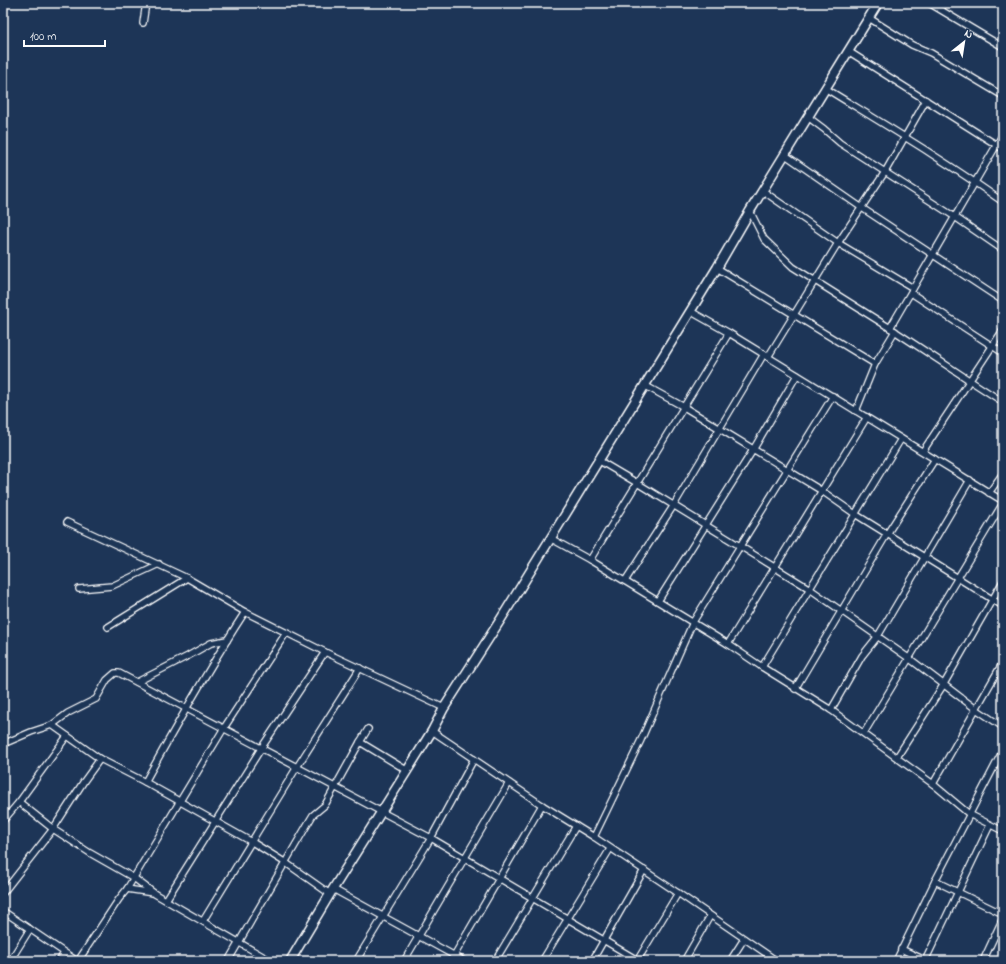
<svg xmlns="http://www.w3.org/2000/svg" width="1006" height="964" font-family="'Indie Flower',sans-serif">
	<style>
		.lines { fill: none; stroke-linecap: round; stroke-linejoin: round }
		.street-casing { stroke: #fff; stroke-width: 8 }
		.secondary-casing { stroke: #fff; stroke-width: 11 }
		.street { stroke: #1d3557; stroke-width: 5.5 }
		.secondary { stroke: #1d3557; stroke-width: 8 }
	</style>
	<rect width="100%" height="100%" fill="#1d3557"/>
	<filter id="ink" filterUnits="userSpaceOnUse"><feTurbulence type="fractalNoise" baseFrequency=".025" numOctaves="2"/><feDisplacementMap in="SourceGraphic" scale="8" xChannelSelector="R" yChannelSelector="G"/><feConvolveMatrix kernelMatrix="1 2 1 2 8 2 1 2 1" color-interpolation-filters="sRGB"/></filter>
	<g filter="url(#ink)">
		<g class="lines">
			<defs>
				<g id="street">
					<polyline points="929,3 1003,47"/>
					<polyline points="869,18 912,45 931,53 1003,96"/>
					<polyline points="143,23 146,3"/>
					<polyline points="848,51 1003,149"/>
					<path d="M825,88C885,125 946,161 1003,202"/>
					<polyline points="808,117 824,129 840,143 955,217 1003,250"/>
					<polyline points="784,154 862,208 1003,301"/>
					<polyline points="763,191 838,243 913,288"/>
					<polyline points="750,211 764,239 793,267 890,328 969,380 1003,402"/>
					<polyline points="717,268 875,364"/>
					<polyline points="911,293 1003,353"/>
					<polyline points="690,311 729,333 1003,501"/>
					<polyline points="890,328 1003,134"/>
					<polyline points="768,357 838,243 885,172 926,100"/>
					<polyline points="644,385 684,407 822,491 855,514 1003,606"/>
					<polyline points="856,411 875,364 895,331"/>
					<polyline points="923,451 1003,330"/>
					<polyline points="598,460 637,483 810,589 910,659 976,709 1003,727"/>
					<polyline points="989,493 1003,473"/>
					<polyline points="67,522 187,578 245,612 325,652 444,708"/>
					<polyline points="550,538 590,560 728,644 762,667 831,710 933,784 969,814 1003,831"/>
					<polyline points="590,560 729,333"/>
					<polyline points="625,581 674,505 764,354"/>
					<polyline points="79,589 112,586 159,564"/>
					<polyline points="658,601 753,450 797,375"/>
					<polyline points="108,627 187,578"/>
					<polyline points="728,644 867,417"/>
					<polyline points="762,667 901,439"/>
					<polyline points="137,682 188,656 211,643 227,640"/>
					<polyline points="795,689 887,534 935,459"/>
					<polyline points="831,710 862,656 878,636 970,480"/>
					<polyline points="52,725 68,713 96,699 107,680 115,673 119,673 431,838 639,961"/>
					<polyline points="432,731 542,805 594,837 678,893 777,961"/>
					<polyline points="864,733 1003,503"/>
					<polyline points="360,742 368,729"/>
					<polyline points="3,744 31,732 52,725 100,759 145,782 252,842 286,863 330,894"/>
					<polyline points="897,757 944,684 1003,581"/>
					<path d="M145,782C177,724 209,667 245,612"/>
					<polyline points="933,784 1003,662"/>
					<polyline points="19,802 53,829 90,853 134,878 155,894 271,961"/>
					<polyline points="3,821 19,802 67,736"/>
					<polyline points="594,837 641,740 693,622 833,396"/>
					<polyline points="935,881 1003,914"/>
					<polyline points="127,889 153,893"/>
					<polyline points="333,889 464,961"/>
					<polyline points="3,893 53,829 84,781 100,759"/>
					<polyline points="166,900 262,747 325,652"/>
					<polyline points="3,911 77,961"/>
					<polyline points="203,921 297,767 360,668"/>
					<polyline points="901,949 927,961"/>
					<polyline points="10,961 30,929"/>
					<polyline points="59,961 64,953"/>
					<polyline points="78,961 119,899 127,889 224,728 286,633"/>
					<polyline points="228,961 310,820 313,815 325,805 360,742 408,771"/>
					<polyline points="356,961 431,838 474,759"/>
					<polyline points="404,961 509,783"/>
					<polyline points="451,961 542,805"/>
					<polyline points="495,961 576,826"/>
					<polyline points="542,961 610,849"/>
					<polyline points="592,961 644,870"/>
					<polyline points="637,961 678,893"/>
					<polyline points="684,961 710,916"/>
					<polyline points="730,961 744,939"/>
					<polyline points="896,961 935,881 1003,750"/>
					<polyline points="925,961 990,825"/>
					<polyline points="983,961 1003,918"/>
				</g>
				<polyline id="secondary" points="290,961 333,889 432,731 444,708 501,619 717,268 750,211 878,3"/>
			</defs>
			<use href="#street" class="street-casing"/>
			<use href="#secondary" class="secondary-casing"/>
			<use href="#street" class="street"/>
			<use href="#secondary" class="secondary"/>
		</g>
	</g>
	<rect width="1006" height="964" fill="none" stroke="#1d3557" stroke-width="16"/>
	<rect x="8" y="8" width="990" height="948" fill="none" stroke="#fff" stroke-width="1.5" filter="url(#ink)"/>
	<g transform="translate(964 42) rotate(30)" stroke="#1d3557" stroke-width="3" paint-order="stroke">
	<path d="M0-3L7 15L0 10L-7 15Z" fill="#ffffff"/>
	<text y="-6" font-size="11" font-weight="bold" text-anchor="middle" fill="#ffffff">N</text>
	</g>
	<path d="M24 40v6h81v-6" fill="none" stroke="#ffffff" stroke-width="2"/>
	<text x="30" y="40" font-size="12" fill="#ffffff" stroke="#1d3557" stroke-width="3" paint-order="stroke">100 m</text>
</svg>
